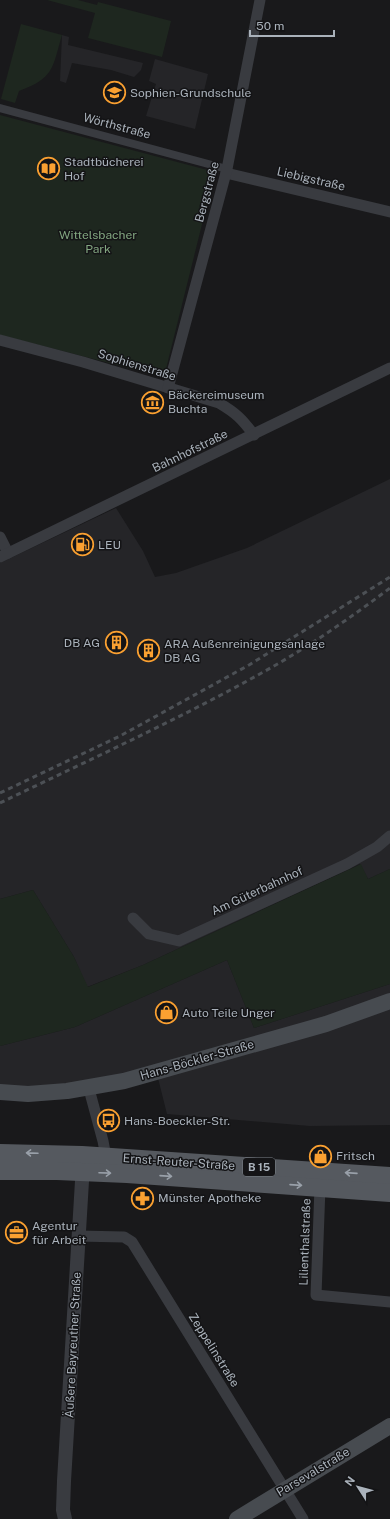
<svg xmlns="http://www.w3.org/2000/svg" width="390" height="1519" font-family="'Public Sans',sans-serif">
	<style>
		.built { fill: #252528 }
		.green { fill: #1e271f }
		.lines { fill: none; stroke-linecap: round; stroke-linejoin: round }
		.pedestrian { stroke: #393b40; stroke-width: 8 }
		.minor { stroke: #393b40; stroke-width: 11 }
		.tertiary { stroke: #393b40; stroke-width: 14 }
		.secondary { stroke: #474b50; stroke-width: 16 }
		.primary { stroke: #55595f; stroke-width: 18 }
		.rail { stroke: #4c5055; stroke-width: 3; stroke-dasharray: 5 4; stroke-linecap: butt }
		.oneway { stroke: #99a0a9 }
		.labels { text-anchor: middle; stroke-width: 3; stroke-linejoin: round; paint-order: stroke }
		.shield { fill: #141416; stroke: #7d838a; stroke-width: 1 }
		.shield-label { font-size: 11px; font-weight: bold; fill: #aab2bb }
		.poi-label { font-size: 12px; fill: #aab2bb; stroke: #141416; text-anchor: start }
		.street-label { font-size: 12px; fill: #aab2bb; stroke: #141416 }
		.park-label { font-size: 12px; fill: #83a781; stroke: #141416 }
	</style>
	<rect width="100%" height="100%" fill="#19191b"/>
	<g class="built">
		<polygon points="62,35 69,37 68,45 143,63 141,70 134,77 111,70 72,63 66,83 60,81"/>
		<polygon points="155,59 208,74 195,129 146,116 156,84 149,81"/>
		<polygon points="390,479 390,869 368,879 360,864 143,965 87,987 74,957 33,890 0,899 0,563 116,508 143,551 155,577 176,573 247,548"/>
		<polygon points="227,960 254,1028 390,984 390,1125 310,1126 167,1114 157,1074 0,1091 0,1046 75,1027"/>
	</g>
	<g class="green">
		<polygon points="47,0 78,0 97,5 98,2 171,21 162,57 88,38 95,13"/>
		<path d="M21,24L62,35C52,69 54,78 19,91L15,103L1,99Z"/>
		<polygon points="0,115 215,172 164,377 0,335"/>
		<polygon points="361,864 368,879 390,869 390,984 254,1028 227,960 75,1027 0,1046 0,899 33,890 74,957 88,987 143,965"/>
	</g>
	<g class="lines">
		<polyline class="pedestrian" points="0,108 227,169"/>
		<g class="minor">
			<polyline points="226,173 390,212"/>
			<path d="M0,340L83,362L219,403C236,413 242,419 254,435"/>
			<polyline points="168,388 227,169 260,0"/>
			<polyline points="0,537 8,553"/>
			<polyline points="0,557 390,368"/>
			<polyline points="133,918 149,934 179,941 347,864 377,847 390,836"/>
			<polyline points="89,1089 103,1141 106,1157"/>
			<polyline points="320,1187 316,1295 390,1302"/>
			<polyline points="78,1236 124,1237 132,1242 303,1519"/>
		</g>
		<polyline class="tertiary" points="65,1519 63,1510 64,1481 82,1181 81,1167 79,1163"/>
		<g class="secondary">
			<polyline points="0,1092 28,1094 67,1091 124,1081 326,1024 390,1001"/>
			<polyline points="237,1519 390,1426"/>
		</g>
		<g class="primary">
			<polyline points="0,1153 82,1155 390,1176"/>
			<polyline points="0,1171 57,1171 127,1174 390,1193"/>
		</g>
		<g class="rail">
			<polyline points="0,793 120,736 249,665 390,577"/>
			<path d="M0,803C91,759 186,716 274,666C314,643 353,616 390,588"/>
		</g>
	</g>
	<defs><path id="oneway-shaft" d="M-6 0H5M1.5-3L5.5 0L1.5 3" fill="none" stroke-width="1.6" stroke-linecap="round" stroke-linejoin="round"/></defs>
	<g class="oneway">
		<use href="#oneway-shaft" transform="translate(32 1153) rotate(-178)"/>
		<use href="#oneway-shaft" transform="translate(105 1173) rotate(2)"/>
		<use href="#oneway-shaft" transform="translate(351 1173) rotate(-176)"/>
		<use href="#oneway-shaft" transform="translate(166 1176) rotate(4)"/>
		<use href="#oneway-shaft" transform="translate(296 1185) rotate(4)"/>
	</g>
	<defs>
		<symbol id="school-ring" viewBox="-11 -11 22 22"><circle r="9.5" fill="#141416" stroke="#faa031" stroke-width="1.5"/><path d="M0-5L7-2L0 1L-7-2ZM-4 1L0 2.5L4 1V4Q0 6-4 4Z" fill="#faa031"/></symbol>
		<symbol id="library-ring" viewBox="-11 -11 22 22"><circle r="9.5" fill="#141416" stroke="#faa031" stroke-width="1.5"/><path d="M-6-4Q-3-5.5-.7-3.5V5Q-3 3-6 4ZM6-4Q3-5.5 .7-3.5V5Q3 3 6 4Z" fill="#faa031"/></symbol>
		<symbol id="museum-ring" viewBox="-11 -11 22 22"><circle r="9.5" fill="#141416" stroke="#faa031" stroke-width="1.5"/><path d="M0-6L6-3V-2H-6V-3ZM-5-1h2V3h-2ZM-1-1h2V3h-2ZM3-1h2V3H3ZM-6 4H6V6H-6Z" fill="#faa031"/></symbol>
		<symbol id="fuel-ring" viewBox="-11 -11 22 22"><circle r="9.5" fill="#141416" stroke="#faa031" stroke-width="1.5"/><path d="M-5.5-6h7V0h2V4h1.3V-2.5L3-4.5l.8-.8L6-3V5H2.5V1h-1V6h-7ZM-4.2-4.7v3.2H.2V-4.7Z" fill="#faa031"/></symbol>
		<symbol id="building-ring" viewBox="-11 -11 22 22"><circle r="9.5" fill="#141416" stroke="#faa031" stroke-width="1.5"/><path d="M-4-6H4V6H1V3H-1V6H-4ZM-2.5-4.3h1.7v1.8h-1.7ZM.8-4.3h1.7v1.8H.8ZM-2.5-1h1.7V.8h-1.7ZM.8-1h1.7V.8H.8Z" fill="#faa031"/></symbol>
		<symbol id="shop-ring" viewBox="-11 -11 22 22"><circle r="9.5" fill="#141416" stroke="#faa031" stroke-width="1.5"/><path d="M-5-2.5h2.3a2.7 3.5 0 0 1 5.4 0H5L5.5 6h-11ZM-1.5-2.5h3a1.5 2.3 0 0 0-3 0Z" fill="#faa031"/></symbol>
		<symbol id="bus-ring" viewBox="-11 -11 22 22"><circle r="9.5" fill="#141416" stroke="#faa031" stroke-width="1.5"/><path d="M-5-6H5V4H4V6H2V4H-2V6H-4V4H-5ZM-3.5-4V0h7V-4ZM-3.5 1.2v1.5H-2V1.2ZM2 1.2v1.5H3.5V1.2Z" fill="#faa031"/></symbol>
		<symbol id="pharmacy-ring" viewBox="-11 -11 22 22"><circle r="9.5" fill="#141416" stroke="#faa031" stroke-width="1.5"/><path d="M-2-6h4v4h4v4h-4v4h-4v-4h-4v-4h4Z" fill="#faa031"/></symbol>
		<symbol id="office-ring" viewBox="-11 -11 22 22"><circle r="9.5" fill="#141416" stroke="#faa031" stroke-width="1.5"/><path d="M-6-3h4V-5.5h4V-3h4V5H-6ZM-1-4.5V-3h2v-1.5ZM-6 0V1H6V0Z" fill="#faa031"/></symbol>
	</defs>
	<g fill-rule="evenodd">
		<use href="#school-ring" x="102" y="80" width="25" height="25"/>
		<use href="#library-ring" x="36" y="156" width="25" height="25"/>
		<use href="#museum-ring" x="140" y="390" width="25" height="25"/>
		<use href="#fuel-ring" x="70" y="532" width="25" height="25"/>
		<use href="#building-ring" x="104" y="630" width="25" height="25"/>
		<use href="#building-ring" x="136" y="638" width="25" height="25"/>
		<use href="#shop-ring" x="154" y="1000" width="25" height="25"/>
		<use href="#bus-ring" x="96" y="1108" width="25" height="25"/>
		<use href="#shop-ring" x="308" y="1144" width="25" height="25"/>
		<use href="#pharmacy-ring" x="130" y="1186" width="25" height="25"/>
		<use href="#office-ring" x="4" y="1220" width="25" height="25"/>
	</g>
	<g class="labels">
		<rect class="shield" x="243" y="1158" width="32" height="18" rx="3"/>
		<g class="shield-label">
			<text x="259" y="1171">B 15</text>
		</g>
		<g class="poi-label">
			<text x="130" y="97">Sophien-Grundschule</text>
			<text x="64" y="166">Stadtbücherei<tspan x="64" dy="14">Hof</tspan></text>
			<text x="168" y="399">Bäckereimuseum<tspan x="168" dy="14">Buchta</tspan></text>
			<text x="98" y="549">LEU</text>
			<text x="100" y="647" text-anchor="end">DB AG</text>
			<text x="164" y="648">ARA Außenreinigungsanlage<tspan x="164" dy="14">DB AG</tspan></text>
			<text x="182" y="1017">Auto Teile Unger</text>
			<text x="124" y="1125">Hans-Boeckler-Str.</text>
			<text x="336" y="1160">Fritsch</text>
			<text x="158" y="1202">Münster Apotheke</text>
			<text x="32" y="1230">Agentur<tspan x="32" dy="14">für Arbeit</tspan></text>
		</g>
		<g class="street-label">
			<text transform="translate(117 126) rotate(15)" y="4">Wörthstraße</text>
			<text transform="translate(311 179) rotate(13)" y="4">Liebigstraße</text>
			<text transform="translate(207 192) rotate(-75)" y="4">Bergstraße</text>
			<text transform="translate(137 365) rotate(17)" y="4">Sophienstraße</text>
			<text transform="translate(190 451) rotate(-26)" y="4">Bahnhofstraße</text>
			<text transform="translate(257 891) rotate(-25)" y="4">Am Güterbahnhof</text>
			<text transform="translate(197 1060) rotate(-16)" y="4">Hans-Böckler-Straße</text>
			<text transform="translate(179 1162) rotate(4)" y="4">Ernst-Reuter-Straße</text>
			<text transform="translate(305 1242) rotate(-88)" y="4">Lilienthalstraße</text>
			<text transform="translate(73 1345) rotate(-87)" y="4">Äußere Bayreuther Straße</text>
			<text transform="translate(214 1350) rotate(58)" y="4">Zeppelinstraße</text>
			<text transform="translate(313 1472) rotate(-31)" y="4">Parsevalstraße</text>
		</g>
		<g class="park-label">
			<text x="98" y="239">Wittelsbacher<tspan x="98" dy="14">Park</tspan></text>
		</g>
	</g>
	<g transform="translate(358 1487) rotate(306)" stroke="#141416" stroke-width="3" paint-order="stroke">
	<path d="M0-3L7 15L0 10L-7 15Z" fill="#aab2bb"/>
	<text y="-6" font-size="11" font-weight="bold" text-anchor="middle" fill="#aab2bb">N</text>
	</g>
	<path d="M250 30v6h84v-6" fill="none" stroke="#aab2bb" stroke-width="2"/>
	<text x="256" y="30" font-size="12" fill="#aab2bb" stroke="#141416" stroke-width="3" paint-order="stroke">50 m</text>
</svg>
